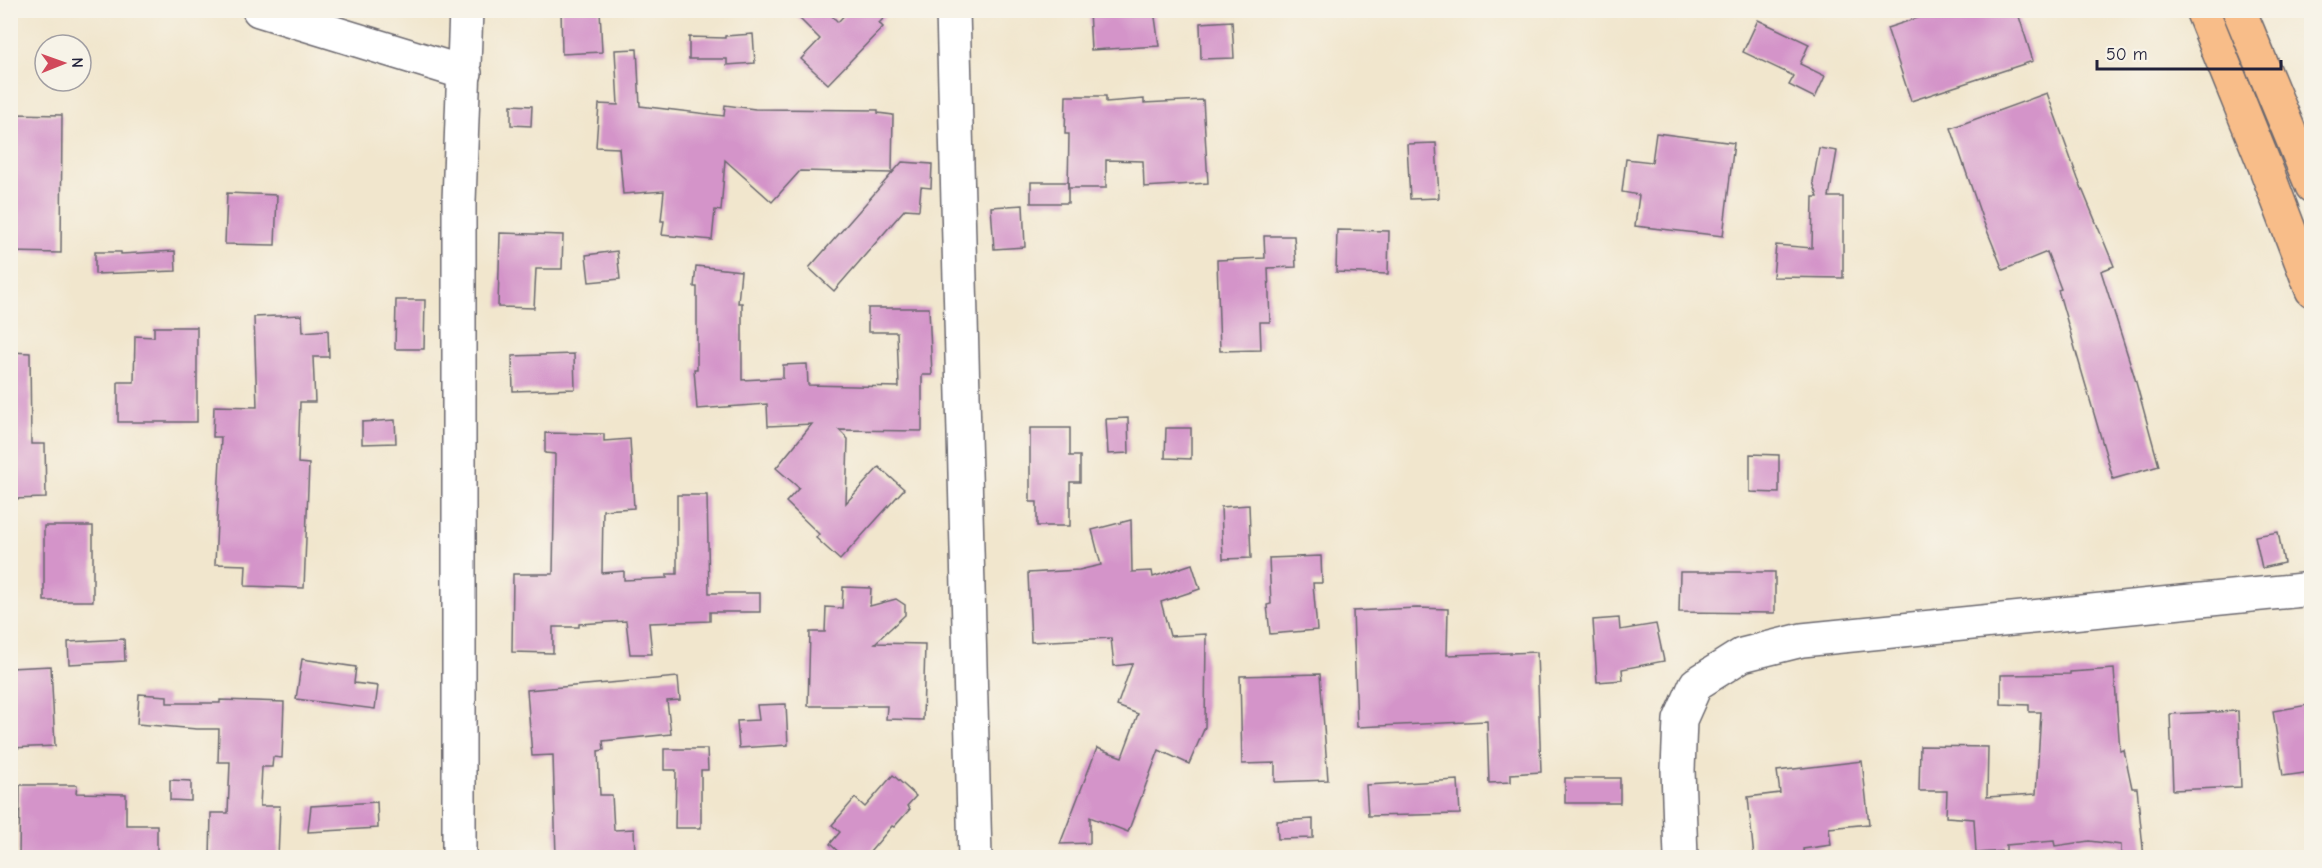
<svg xmlns="http://www.w3.org/2000/svg" width="2322" height="868" font-family="'Comic Neue',sans-serif">
	<style>
		.building { fill: #d494c9 }
		.lines { fill: none; stroke-linecap: round; stroke-linejoin: round }
		.minor-casing { stroke: #6a676e; stroke-width: 36 }
		.highway-casing { stroke: #6a676e; stroke-width: 36 }
		.minor { stroke: #fff; stroke-width: 33 }
		.highway { stroke: #f8bd89; stroke-width: 33 }
	</style>
	<rect width="100%" height="100%" fill="#f7f3e8"/>
	<filter id="ink" filterUnits="userSpaceOnUse"><feTurbulence type="fractalNoise" baseFrequency=".0167" numOctaves="2"/><feDisplacementMap in="SourceGraphic" scale="12" xChannelSelector="R" yChannelSelector="G"/><feConvolveMatrix kernelMatrix="1 2 1 2 8 2 1 2 1" color-interpolation-filters="sRGB"/></filter>
	<filter id="wash" filterUnits="userSpaceOnUse"><feTurbulence type="fractalNoise" baseFrequency=".008" numOctaves="4" result="noise"/><feDisplacementMap in="SourceGraphic" scale="24" xChannelSelector="R" yChannelSelector="G"/><feGaussianBlur stdDeviation="1.35" result="paint"/><feColorMatrix in="noise" values="0 0 0 0 0 0 0 0 0 0 0 0 0 0 0 0 0 1.4 0 .05"/><feComposite in="paint" operator="in"/></filter>
	<g filter="url(#wash)">
		<rect width="100%" height="100%" fill="#f1e6cd"/>
		<g id="blocks">
			<g class="building">
				<polygon points="561,10 600,10 602,52 562,54"/>
				<polygon points="791,10 826,10 838,22 849,10 892,10 879,23 883,27 828,84 801,59 820,39"/>
				<polygon points="1089,10 1154,10 1159,46 1091,50"/>
				<polygon points="1942,10 2017,10 2033,61 1911,101 1887,28"/>
				<polygon points="1758,20 1809,44 1800,64 1825,76 1815,98 1789,85 1794,76 1743,52"/>
				<polygon points="1232,21 1234,58 1201,59 1200,23"/>
				<polygon points="753,34 755,63 727,65 727,59 689,59 689,37 725,38 725,36"/>
				<polygon points="637,49 640,106 724,116 725,105 755,109 878,110 878,113 893,115 892,173 800,171 772,202 725,160 721,211 715,210 712,240 662,235 664,221 661,221 664,191 623,194 619,148 596,147 599,104 618,105 615,50"/>
				<polygon points="2047,93 2078,179 2114,266 2101,271 2134,375 2159,466 2113,479 2058,290 2061,289 2047,252 2003,270 1982,218 1951,128"/>
				<polygon points="1066,96 1106,96 1106,102 1144,99 1144,103 1203,100 1208,183 1144,187 1143,161 1106,160 1106,188 1068,188 1069,134 1065,134"/>
				<polygon points="511,105 532,106 531,126 511,125"/>
				<polygon points="12,114 62,115 61,253 10,252"/>
				<polygon points="1656,133 1734,143 1723,236 1635,226 1639,195 1622,192 1626,159 1652,162"/>
				<polygon points="1436,143 1439,198 1410,199 1407,144"/>
				<polygon points="1819,148 1837,151 1829,197 1843,197 1843,278 1773,277 1776,245 1812,248 1813,197 1818,197 1813,182"/>
				<polygon points="902,162 932,164 931,188 921,187 919,210 905,209 834,291 809,268"/>
				<rect x="1031" y="182" width="37" height="21"/>
				<polygon points="227,193 277,195 275,245 225,244"/>
				<polygon points="1023,205 1025,247 994,249 991,207"/>
				<polygon points="1337,230 1389,231 1388,274 1336,272"/>
				<polygon points="500,233 563,235 562,269 536,269 534,308 498,307"/>
				<polygon points="1264,236 1294,236 1296,267 1268,268 1270,322 1260,322 1261,350 1220,351 1217,260 1265,258"/>
				<polygon points="175,251 176,271 95,274 95,252 121,252 121,254"/>
				<polygon points="617,251 620,279 589,282 586,255"/>
				<polygon points="696,266 741,271 738,303 742,303 742,380 783,378 783,365 807,364 808,385 899,387 897,332 868,332 868,308 929,308 932,375 922,375 922,431 839,430 848,439 846,503 879,467 904,489 840,560 816,538 819,534 786,502 799,488 776,468 812,424 768,426 767,404 697,409 694,369 697,369 697,287 694,287"/>
				<polygon points="396,300 425,300 424,349 395,349"/>
				<polygon points="302,315 303,332 328,330 329,357 313,357 315,402 300,402 298,463 309,464 304,588 245,586 246,565 215,564 221,437 213,437 214,406 257,407 254,317"/>
				<polygon points="154,327 197,327 197,422 118,422 118,382 134,382 135,336 154,337"/>
				<polygon points="10,352 30,353 31,444 45,444 46,498 10,499"/>
				<polygon points="574,354 575,389 513,391 512,356"/>
				<polygon points="1128,418 1129,453 1108,454 1106,419"/>
				<polygon points="395,420 396,443 362,444 362,422"/>
				<polygon points="1030,428 1070,428 1070,456 1080,456 1080,482 1070,482 1070,526 1037,526 1037,502 1030,502"/>
				<polygon points="1166,428 1191,428 1191,459 1165,458"/>
				<polygon points="545,433 604,434 604,441 630,439 634,508 603,510 602,573 624,571 624,580 667,578 667,574 677,574 677,495 707,495 709,593 760,593 760,612 710,612 710,621 649,623 652,654 630,654 626,621 579,624 579,627 553,627 553,653 512,652 513,574 553,574 555,454 545,453"/>
				<polygon points="1750,454 1779,455 1779,493 1750,492"/>
				<polygon points="1249,505 1251,558 1223,559 1221,507"/>
				<polygon points="1131,520 1132,572 1152,571 1153,577 1192,564 1200,589 1161,602 1170,636 1206,634 1205,727 1189,764 1159,750 1128,832 1090,817 1090,843 1060,844 1097,748 1122,757 1138,714 1117,706 1132,664 1114,666 1111,638 1031,642 1028,573 1079,570 1101,565 1092,530"/>
				<rect x="44" y="526" width="49" height="75"/>
				<polygon points="2278,532 2284,563 2262,568 2255,536"/>
				<polygon points="1321,556 1322,583 1313,583 1317,630 1270,634 1267,605 1271,604 1269,558"/>
				<polygon points="1680,572 1775,572 1775,613 1679,612"/>
				<polygon points="843,587 871,588 870,606 896,599 905,605 905,615 875,643 925,644 923,720 886,719 887,706 808,706 810,632 825,632 826,607 842,608"/>
				<polygon points="1417,608 1448,609 1447,655 1537,652 1541,772 1511,774 1511,782 1489,783 1487,721 1357,727 1353,611"/>
				<polygon points="1619,618 1620,630 1656,624 1664,661 1622,669 1623,680 1597,682 1593,620"/>
				<polygon points="124,639 125,661 69,664 68,642"/>
				<polygon points="302,659 356,667 354,683 378,686 375,709 296,699"/>
				<polygon points="51,666 55,746 10,748 10,668"/>
				<polygon points="2114,669 2120,751 2124,750 2132,788 2137,788 2144,858 2121,858 2121,845 2089,841 2055,846 2054,841 2006,845 2006,851 1976,853 1974,819 1946,817 1947,791 1919,791 1920,746 1988,747 1987,797 2036,794 2041,712 2029,712 2029,705 2001,704 2001,675 2070,674 2070,672"/>
				<polygon points="1320,674 1328,780 1275,782 1275,763 1242,764 1240,676"/>
				<polygon points="678,677 680,700 667,701 671,734 603,741 604,750 598,751 600,795 612,795 614,830 634,829 635,854 556,857 553,755 532,756 527,690"/>
				<polygon points="139,694 167,696 167,703 220,703 220,700 284,702 282,758 273,757 272,767 262,767 260,806 280,806 278,858 210,858 211,813 228,813 230,762 218,762 219,729 197,729 137,724"/>
				<polygon points="786,704 788,745 739,748 737,721 759,720 757,705"/>
				<polygon points="2308,705 2312,728 2312,772 2283,776 2273,711"/>
				<polygon points="2238,711 2241,787 2173,790 2170,714"/>
				<polygon points="664,749 707,749 708,770 701,770 701,828 675,828 676,770 664,770"/>
				<polygon points="1862,761 1869,824 1829,828 1831,845 1803,849 1804,858 1754,858 1748,797 1780,793 1777,771"/>
				<polygon points="893,775 916,796 907,806 910,809 894,827 892,826 865,858 845,858 830,844 840,832 832,825 855,798 865,807"/>
				<rect x="1565" y="778" width="55" height="25"/>
				<polygon points="170,780 191,781 191,801 170,800"/>
				<polygon points="1458,780 1460,814 1368,816 1366,785"/>
				<polygon points="20,785 77,785 76,793 126,794 126,825 157,825 157,853 118,853 118,858 19,858"/>
				<polygon points="377,802 378,828 308,832 311,806"/>
				<polygon points="1313,819 1313,838 1278,839 1277,821"/>
			</g>
		</g>
	</g>
	<g filter="url(#ink)">
		<use href="#blocks" fill-opacity="0" stroke="#6a676e" stroke-width="1.5"/>
		<g class="lines">
			<defs>
				<g id="minor">
					<polyline points="259,10 465,73"/>
					<polyline points="953,10 975,858"/>
					<polyline points="459,858 459,201 466,10"/>
					<polyline points="1681,858 1678,770 1680,720 1696,684 1742,655 1802,640 2312,589"/>
				</g>
				<g id="highway">
					<polyline points="2202,10 2265,166 2312,290"/>
					<polyline points="2239,10 2312,186"/>
				</g>
			</defs>
			<use href="#minor" class="minor-casing"/>
			<use href="#highway" class="highway-casing"/>
			<use href="#minor" class="minor"/>
			<use href="#highway" class="highway"/>
		</g>
	</g>
	<rect width="2322" height="868" fill="none" stroke="#f7f3e8" stroke-width="36"/>
	<g transform="translate(63 63) rotate(89)"><circle r="28" fill="#f7f3e8" stroke="#a29fa3" stroke-width="1.5"/>
	<path d="M0-4.5L10 22L0 15L-10 22Z" fill="#d1495b"/>
	<text y="-9" font-size="16" font-weight="bold" text-anchor="middle" fill="#22223b">N</text>
	</g>
	<path d="M2097 60v9h184v-9" fill="none" stroke="#22223b" stroke-width="3"/>
	<text x="2106" y="60" font-size="18" fill="#22223b" stroke="#f7f3e8" stroke-width="4.5" paint-order="stroke">50 m</text>
</svg>
